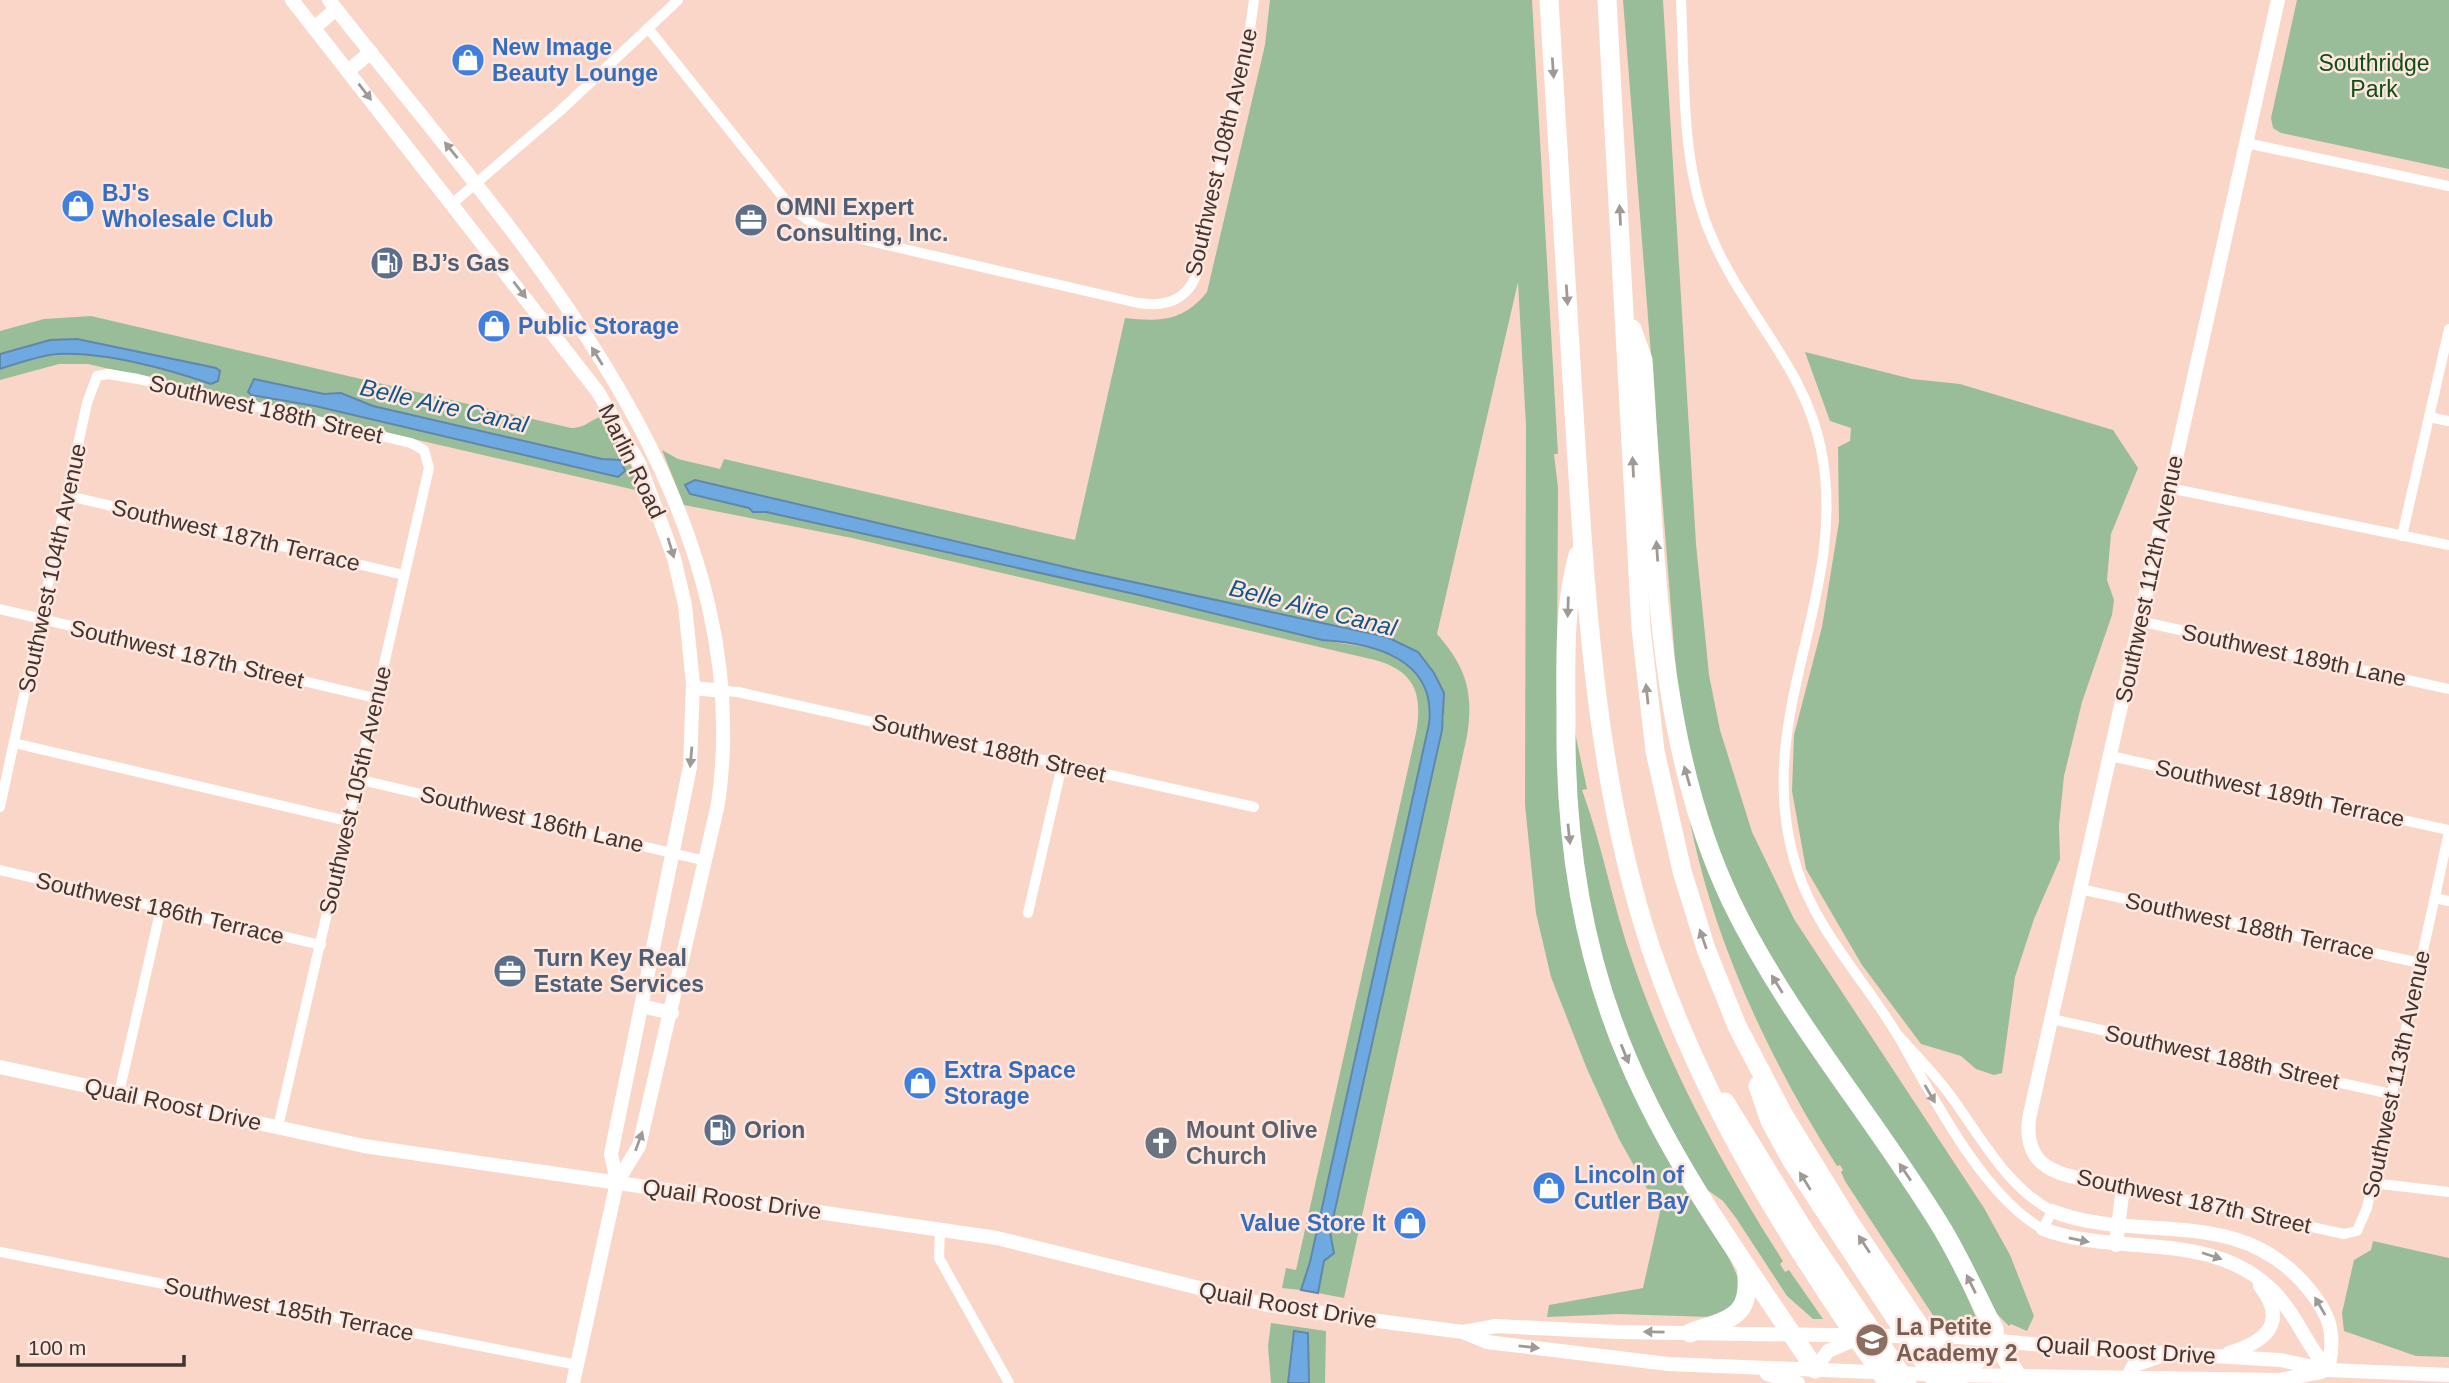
<svg xmlns="http://www.w3.org/2000/svg" width="2449" height="1383" font-family="Arial,sans-serif">
	<style>
		.green { fill: #99bd98; fill-rule: evenodd }
		.water { fill: #6eaae1; stroke: #6187ab; stroke-width: 2 }
		.lines { fill: none; stroke-linecap: round; stroke-linejoin: round }
		.street { stroke: #fff; stroke-width: 10 }
		.secondary { stroke: #fff; stroke-width: 14 }
		.highway { stroke: #fff; stroke-width: 19 }
		.oneway { fill: #a09a96 }
		.labels { text-anchor: middle; stroke-width: 5; stroke-linejoin: round; paint-order: stroke }
		.shop-label { font-size: 23px; font-weight: bold; fill: #366cbe; stroke: #fde7de; text-anchor: start }
		.park-label { font-size: 23px; fill: #104e16; stroke: #fde7de }
		.street-label { font-size: 23px; fill: #42342e; stroke: #fde7de }
		.service-label { font-size: 23px; font-weight: bold; fill: #4e5e75; stroke: #fde7de; text-anchor: start }
		.worship-label { font-size: 23px; font-weight: bold; fill: #5b616d; stroke: #fde7de; text-anchor: start }
		.education-label { font-size: 23px; font-weight: bold; fill: #785e54; stroke: #fde7de; text-anchor: start }
		.water-label { font-size: 24px; font-style: italic; fill: #145589; stroke: #fde7de }
	</style>
	<rect width="100%" height="100%" fill="#fad6c8"/>
	<g class="green">
		<path d="M1270,0H1532L1558,454H1554L1558,488L1557,672L1579,933L1741,1284L1737,1306L1711,1317L1617,1314L1547,1317L1549,1305L1643,1288L1660,1212L1619,1139L1587,1069L1551,977L1536,913L1525,805L1526,426L1518,282L1437,634C1466,667 1474,692 1467,736L1344,1298L1318,1293L1324,1261L1333,1249L1330,1232L1444,716L1442,689L1414,651L1387,637L1082,571L695,480L685,485L691,494L749,508L753,512H766C950,552 1136,592 1319,639C1350,647 1389,644 1414,669C1444,699 1425,744 1417,780L1306,1280L1301,1290L1282,1288L1286,1268L1296,1270L1416,733C1423,694 1415,671 1375,660L852,538L684,505L662,450L678,459L720,469L724,459L1075,540L1125,318C1160,322 1184,321 1207,292L1265,45Z"/>
		<polygon points="1623,0 1663,0 1696,544 1709,675 1720,730 1752,832 1794,919 1984,1208 2010,1255 2034,1316 2027,1331 2011,1324 2009,1326 1995,1312 1761,945 1713,838 1691,763 1677,685"/>
		<polygon points="2297,0 2449,0 2449,169 2281,133 2273,128 2271,118"/>
		<path d="M91,316L571,428C587,428 593,417 606,415L644,492L88,364H59L0,380V370C19,363 38,356 57,354C107,350 164,369 211,384L216,368L77,339L50,340L0,354V331L44,319ZM255,379L324,394L341,393L373,406L602,459L622,461L625,471L617,477L315,406L251,395L249,394Z"/>
		<polygon points="1805,352 1912,379 1960,384 2113,430 2138,468 2111,534 2107,580 2114,600 2112,615 2082,702 2064,776 2059,825 2060,859 2034,919 2015,977 2002,1073 1994,1075 1976,1069 1961,1056 1921,1044 1862,965 1806,869 1792,791 1794,735 1822,627 1839,522 1838,447 1850,441 1851,428 1830,421"/>
		<path d="M1574,728L1587,789L1582,790C1603,847 1613,907 1633,963C1670,1070 1723,1167 1783,1261L1780,1264L1785,1272L1789,1270L1823,1319H1813L1787,1296L1736,1218L1723,1201L1706,1189L1689,1165L1625,1041L1580,878Z"/>
		<path d="M1686,800L1706,852L1947,1250L1981,1329L1940,1326L1845,1181L1841,1172L1843,1170L1840,1165L1837,1166C1767,1056 1708,930 1686,800Z"/>
		<polygon points="2373,1241 2449,1258 2449,1357 2416,1356 2344,1331 2342,1313 2354,1260 2371,1250"/>
		<polygon points="1271,1323 1326,1331 1325,1383 1309,1383 1308,1334 1294,1331 1288,1383 1271,1383 1268,1346"/>
	</g>
	<g class="water">
		<path d="M77,339L216,368L220,371L218,381L211,384C168,369 102,351 57,354C38,356 18,363 0,369V354L50,340Z"/>
		<polygon points="254,379 324,394 341,393 373,406 602,459 621,460 625,471 618,477 315,406 251,395 248,392"/>
		<path d="M695,480L1082,571L1387,637L1418,652L1434,673L1444,693L1442,730L1330,1232L1334,1253L1324,1261L1318,1293L1301,1290L1310,1262L1429,724C1437,659 1374,643 1322,640L1139,595L766,512H753L749,508L690,494L685,485Z"/>
		<polygon points="1294,1331 1308,1333 1309,1383 1288,1383"/>
	</g>
	<g class="lines">
		<g class="street">
			<path d="M1681,0C1685,78 1680,168 1713,240C1745,314 1805,368 1821,449C1851,597 1748,718 1797,869C1819,937 1872,987 1905,1048C1936,1103 1987,1200 2043,1229L2052,1211C2004,1185 1979,1133 1947,1091C1932,1071 1914,1053 1897,1034"/>
			<path d="M648,28L791,207L816,226L848,236L1138,303C1164,307 1185,302 1196,276L1248,43L1254,0"/>
			<polyline points="2246,143 2449,186"/>
			<polyline points="453,203 560,111 678,0"/>
			<polyline points="2429,417 2449,421"/>
			<polyline points="2169,488 2449,545"/>
			<polyline points="69,496 404,575"/>
			<polyline points="2402,536 2449,329"/>
			<polyline points="0,609 375,698"/>
			<polyline points="2139,621 2449,689"/>
			<polyline points="724,691 738,692 1254,807"/>
			<polyline points="14,743 347,821"/>
			<polyline points="2110,756 2449,830"/>
			<polyline points="357,779 706,861"/>
			<polyline points="0,807 87,403 97,376 108,374 138,379 411,443 424,450 429,468 278,1127"/>
			<polyline points="0,870 321,945"/>
			<polyline points="2080,889 2420,963"/>
			<polyline points="2435,898 2449,901"/>
			<polyline points="1028,913 1062,765"/>
			<polyline points="2052,1019 2391,1094"/>
			<polyline points="119,1093 161,908"/>
			<polyline points="2372,1183 2449,1192"/>
			<polyline points="2123,1186 2344,1234 2357,1231 2367,1208 2449,832"/>
			<polyline points="940,1228 939,1258 1009,1383"/>
			<polyline points="0,1252 577,1365"/>
		</g>
		<g class="secondary">
			<polyline points="292,0 598,392 639,463 674,558 685,605 693,684 690,767 611,1154 617,1182 573,1383"/>
			<path d="M329,0C507,229 763,488 718,804L639,1146L617,1182"/>
			<polyline points="314,28 336,9"/>
			<polyline points="348,71 371,52"/>
			<polyline points="693,688 724,691"/>
			<polyline points="641,1006 672,1013"/>
			<polyline points="0,1067 364,1146 997,1238 1268,1305 1378,1321 1463,1332 1496,1326 1618,1332 1958,1337 2064,1347 2280,1360 2328,1370 2449,1375"/>
			<path d="M2052,1211C2140,1245 2237,1203 2307,1287C2331,1315 2336,1334 2328,1370"/>
			<path d="M2043,1229C2117,1257 2212,1229 2273,1291C2296,1314 2307,1346 2328,1370"/>
			<path d="M2116,1245L2123,1186C2078,1176 2022,1180 2029,1119L2278,0"/>
			<polyline points="1463,1332 1487,1342 1668,1364 1946,1375 2279,1380 2321,1372"/>
			<path d="M2229,1353C2265,1342 2289,1323 2260,1286"/>
			<polyline points="1815,1369 1828,1351 1861,1337"/>
			<polyline points="1767,1374 1798,1383"/>
			<polyline points="2127,1378 2134,1365 2158,1357"/>
		</g>
		<g class="highway">
			<path d="M1549,0C1558,148 1567,296 1576,445C1587,615 1597,785 1651,949C1705,1109 1792,1245 1888,1383"/>
			<polyline points="1607,0 1641,628 1655,751 1682,871 1706,949 1737,1026 1783,1114 1850,1223 1958,1383"/>
			<path d="M1632,329L1643,360C1656,540 1652,734 1731,901C1788,1019 1875,1118 1943,1230C1962,1262 1977,1296 1994,1329L1995,1341L2017,1376"/>
			<path d="M1578,555C1563,609 1566,666 1566,723C1565,840 1582,954 1629,1062C1676,1172 1750,1270 1815,1369"/>
			<polyline points="1758,1086 1770,1121 1792,1161 1938,1383"/>
			<polyline points="1725,1102 1805,1232 1907,1383"/>
			<path d="M1690,1333C1731,1318 1753,1318 1746,1266"/>
			<polyline points="1946,1375 1973,1364 1995,1341"/>
		</g>
	</g>
	<defs><path id="oneway-solid" d="M-6-.8H1V-3.2L6.5 0L1 3.2V.8H-6Z" transform="scale(1.75)"/></defs>
	<g class="oneway">
		<use href="#oneway-solid" transform="translate(1553 68) rotate(86)"/>
		<use href="#oneway-solid" transform="translate(365 92) rotate(52)"/>
		<use href="#oneway-solid" transform="translate(451 150) rotate(-129)"/>
		<use href="#oneway-solid" transform="translate(1620 215) rotate(-93)"/>
		<use href="#oneway-solid" transform="translate(520 290) rotate(52)"/>
		<use href="#oneway-solid" transform="translate(1567 295) rotate(86)"/>
		<use href="#oneway-solid" transform="translate(597 356) rotate(-122)"/>
		<use href="#oneway-solid" transform="translate(1633 467) rotate(-93)"/>
		<use href="#oneway-solid" transform="translate(671 548) rotate(73)"/>
		<use href="#oneway-solid" transform="translate(1657 551) rotate(-94)"/>
		<use href="#oneway-solid" transform="translate(1568 607) rotate(92)"/>
		<use href="#oneway-solid" transform="translate(1647 694) rotate(-96)"/>
		<use href="#oneway-solid" transform="translate(691 757) rotate(95)"/>
		<use href="#oneway-solid" transform="translate(1687 776) rotate(-106)"/>
		<use href="#oneway-solid" transform="translate(1569 834) rotate(84)"/>
		<use href="#oneway-solid" transform="translate(1703 939) rotate(-109)"/>
		<use href="#oneway-solid" transform="translate(1777 984) rotate(-122)"/>
		<use href="#oneway-solid" transform="translate(1625 1054) rotate(68)"/>
		<use href="#oneway-solid" transform="translate(1930 1094) rotate(60)"/>
		<use href="#oneway-solid" transform="translate(639 1141) rotate(-70)"/>
		<use href="#oneway-solid" transform="translate(1905 1172) rotate(-124)"/>
		<use href="#oneway-solid" transform="translate(1805 1181) rotate(-122)"/>
		<use href="#oneway-solid" transform="translate(2079 1240) rotate(12)"/>
		<use href="#oneway-solid" transform="translate(1864 1244) rotate(-123)"/>
		<use href="#oneway-solid" transform="translate(2212 1256) rotate(18)"/>
		<use href="#oneway-solid" transform="translate(1971 1284) rotate(-116)"/>
		<use href="#oneway-solid" transform="translate(2320 1306) rotate(-120)"/>
		<use href="#oneway-solid" transform="translate(1654 1332) rotate(-179)"/>
		<use href="#oneway-solid" transform="translate(1529 1347) rotate(6)"/>
	</g>
	<defs>
		<symbol id="shop-disc" viewBox="-11 -11 22 22"><circle r="9.5" fill="#3f7fe0" stroke="#fde7de"/><path d="M-5-2.5h2.3a2.7 3.5 0 0 1 5.4 0H5L5.5 6h-11ZM-1.5-2.5h3a1.5 2.3 0 0 0-3 0Z" fill="#fff"/></symbol>
		<symbol id="office-disc" viewBox="-11 -11 22 22"><circle r="9.5" fill="#5c6f8a" stroke="#fde7de"/><path d="M-6-3h4V-5.5h4V-3h4V5H-6ZM-1-4.5V-3h2v-1.5ZM-6 0V1H6V0Z" fill="#fff"/></symbol>
		<symbol id="fuel-disc" viewBox="-11 -11 22 22"><circle r="9.5" fill="#5c6f8a" stroke="#fde7de"/><path d="M-5.5-6h7V0h2V4h1.3V-2.5L3-4.5l.8-.8L6-3V5H2.5V1h-1V6h-7ZM-4.2-4.7v3.2H.2V-4.7Z" fill="#fff"/></symbol>
		<symbol id="church-disc" viewBox="-11 -11 22 22"><circle r="9.5" fill="#6b7280" stroke="#fde7de"/><path d="M-1.2-6h2.4v3.5h3.3v2.4h-3.3V6h-2.4V-.1h-3.3v-2.4h3.3Z" fill="#fff"/></symbol>
		<symbol id="school-disc" viewBox="-11 -11 22 22"><circle r="9.5" fill="#8d6e63" stroke="#fde7de"/><path d="M0-5L7-2L0 1L-7-2ZM-4 1L0 2.5L4 1V4Q0 6-4 4Z" fill="#fff"/></symbol>
	</defs>
	<g fill-rule="evenodd">
		<use href="#shop-disc" x="449" y="41" width="38" height="38"/>
		<use href="#shop-disc" x="59" y="187" width="38" height="38"/>
		<use href="#office-disc" x="732" y="201" width="38" height="38"/>
		<use href="#fuel-disc" x="368" y="244" width="38" height="38"/>
		<use href="#shop-disc" x="475" y="307" width="38" height="38"/>
		<use href="#office-disc" x="491" y="952" width="38" height="38"/>
		<use href="#shop-disc" x="901" y="1064" width="38" height="38"/>
		<use href="#fuel-disc" x="701" y="1111" width="38" height="38"/>
		<use href="#church-disc" x="1142" y="1124" width="38" height="38"/>
		<use href="#shop-disc" x="1530" y="1169" width="38" height="38"/>
		<use href="#shop-disc" x="1391" y="1204" width="38" height="38"/>
		<use href="#school-disc" x="1853" y="1321" width="38" height="38"/>
	</g>
	<g class="labels">
		<g class="shop-label">
			<text x="492" y="55">New Image<tspan x="492" dy="26">Beauty Lounge</tspan></text>
			<text x="102" y="201">BJ's<tspan x="102" dy="26">Wholesale Club</tspan></text>
			<text x="518" y="334">Public Storage</text>
			<text x="944" y="1078">Extra Space<tspan x="944" dy="26">Storage</tspan></text>
			<text x="1574" y="1183">Lincoln of<tspan x="1574" dy="26">Cutler Bay</tspan></text>
			<text x="1386" y="1231" text-anchor="end">Value Store It</text>
		</g>
		<g class="park-label">
			<text x="2374" y="71">Southridge<tspan x="2374" dy="26">Park</tspan></text>
		</g>
		<g class="street-label">
			<text transform="translate(1221 152) rotate(-77)" y="8">Southwest 108th Avenue</text>
			<text transform="translate(266 409) rotate(13)" y="8">Southwest 188th Street</text>
			<text transform="translate(632 461) rotate(64)" y="8">Marlin Road</text>
			<text transform="translate(236 535) rotate(13)" y="8">Southwest 187th Terrace</text>
			<text transform="translate(52 568) rotate(-78)" y="8">Southwest 104th Avenue</text>
			<text transform="translate(2149 579) rotate(-78)" y="8">Southwest 112th Avenue</text>
			<text transform="translate(187 654) rotate(13)" y="8">Southwest 187th Street</text>
			<text transform="translate(2294 655) rotate(12)" y="8">Southwest 189th Lane</text>
			<text transform="translate(989 748) rotate(13)" y="8">Southwest 188th Street</text>
			<text transform="translate(355 790) rotate(-77)" y="8">Southwest 105th Avenue</text>
			<text transform="translate(2280 793) rotate(12)" y="8">Southwest 189th Terrace</text>
			<text transform="translate(532 819) rotate(13)" y="8">Southwest 186th Lane</text>
			<text transform="translate(160 908) rotate(13)" y="8">Southwest 186th Terrace</text>
			<text transform="translate(2250 926) rotate(12)" y="8">Southwest 188th Terrace</text>
			<text transform="translate(2222 1057) rotate(12)" y="8">Southwest 188th Street</text>
			<text transform="translate(2396 1074) rotate(-78)" y="8">Southwest 113th Avenue</text>
			<text transform="translate(173 1104) rotate(12)" y="8">Quail Roost Drive</text>
			<text transform="translate(732 1199) rotate(8)" y="8">Quail Roost Drive</text>
			<text transform="translate(2194 1201) rotate(12)" y="8">Southwest 187th Street</text>
			<text transform="translate(1288 1305) rotate(10)" y="8">Quail Roost Drive</text>
			<text transform="translate(289 1309) rotate(11)" y="8">Southwest 185th Terrace</text>
			<text transform="translate(2126 1350) rotate(4)" y="8">Quail Roost Drive</text>
		</g>
		<g class="service-label">
			<text x="776" y="215">OMNI Expert<tspan x="776" dy="26">Consulting, Inc.</tspan></text>
			<text x="412" y="271">BJ’s Gas</text>
			<text x="534" y="966">Turn Key Real<tspan x="534" dy="26">Estate Services</tspan></text>
			<text x="744" y="1138">Orion</text>
		</g>
		<g class="worship-label">
			<text x="1186" y="1138">Mount Olive<tspan x="1186" dy="26">Church</tspan></text>
		</g>
		<g class="education-label">
			<text x="1896" y="1335">La Petite<tspan x="1896" dy="26">Academy 2</tspan></text>
		</g>
		<g class="water-label">
			<text transform="translate(444 406) rotate(13)" y="8">Belle Aire Canal</text>
			<text transform="translate(1313 608) rotate(14)" y="8">Belle Aire Canal</text>
		</g>
	</g>
	<path d="M18 1355v10h166v-10" fill="none" stroke="#42342e" stroke-width="3.5"/>
	<text x="28" y="1355" font-size="21" fill="#42342e" stroke="#fde7de" stroke-width="5" paint-order="stroke">100 m</text>
</svg>
